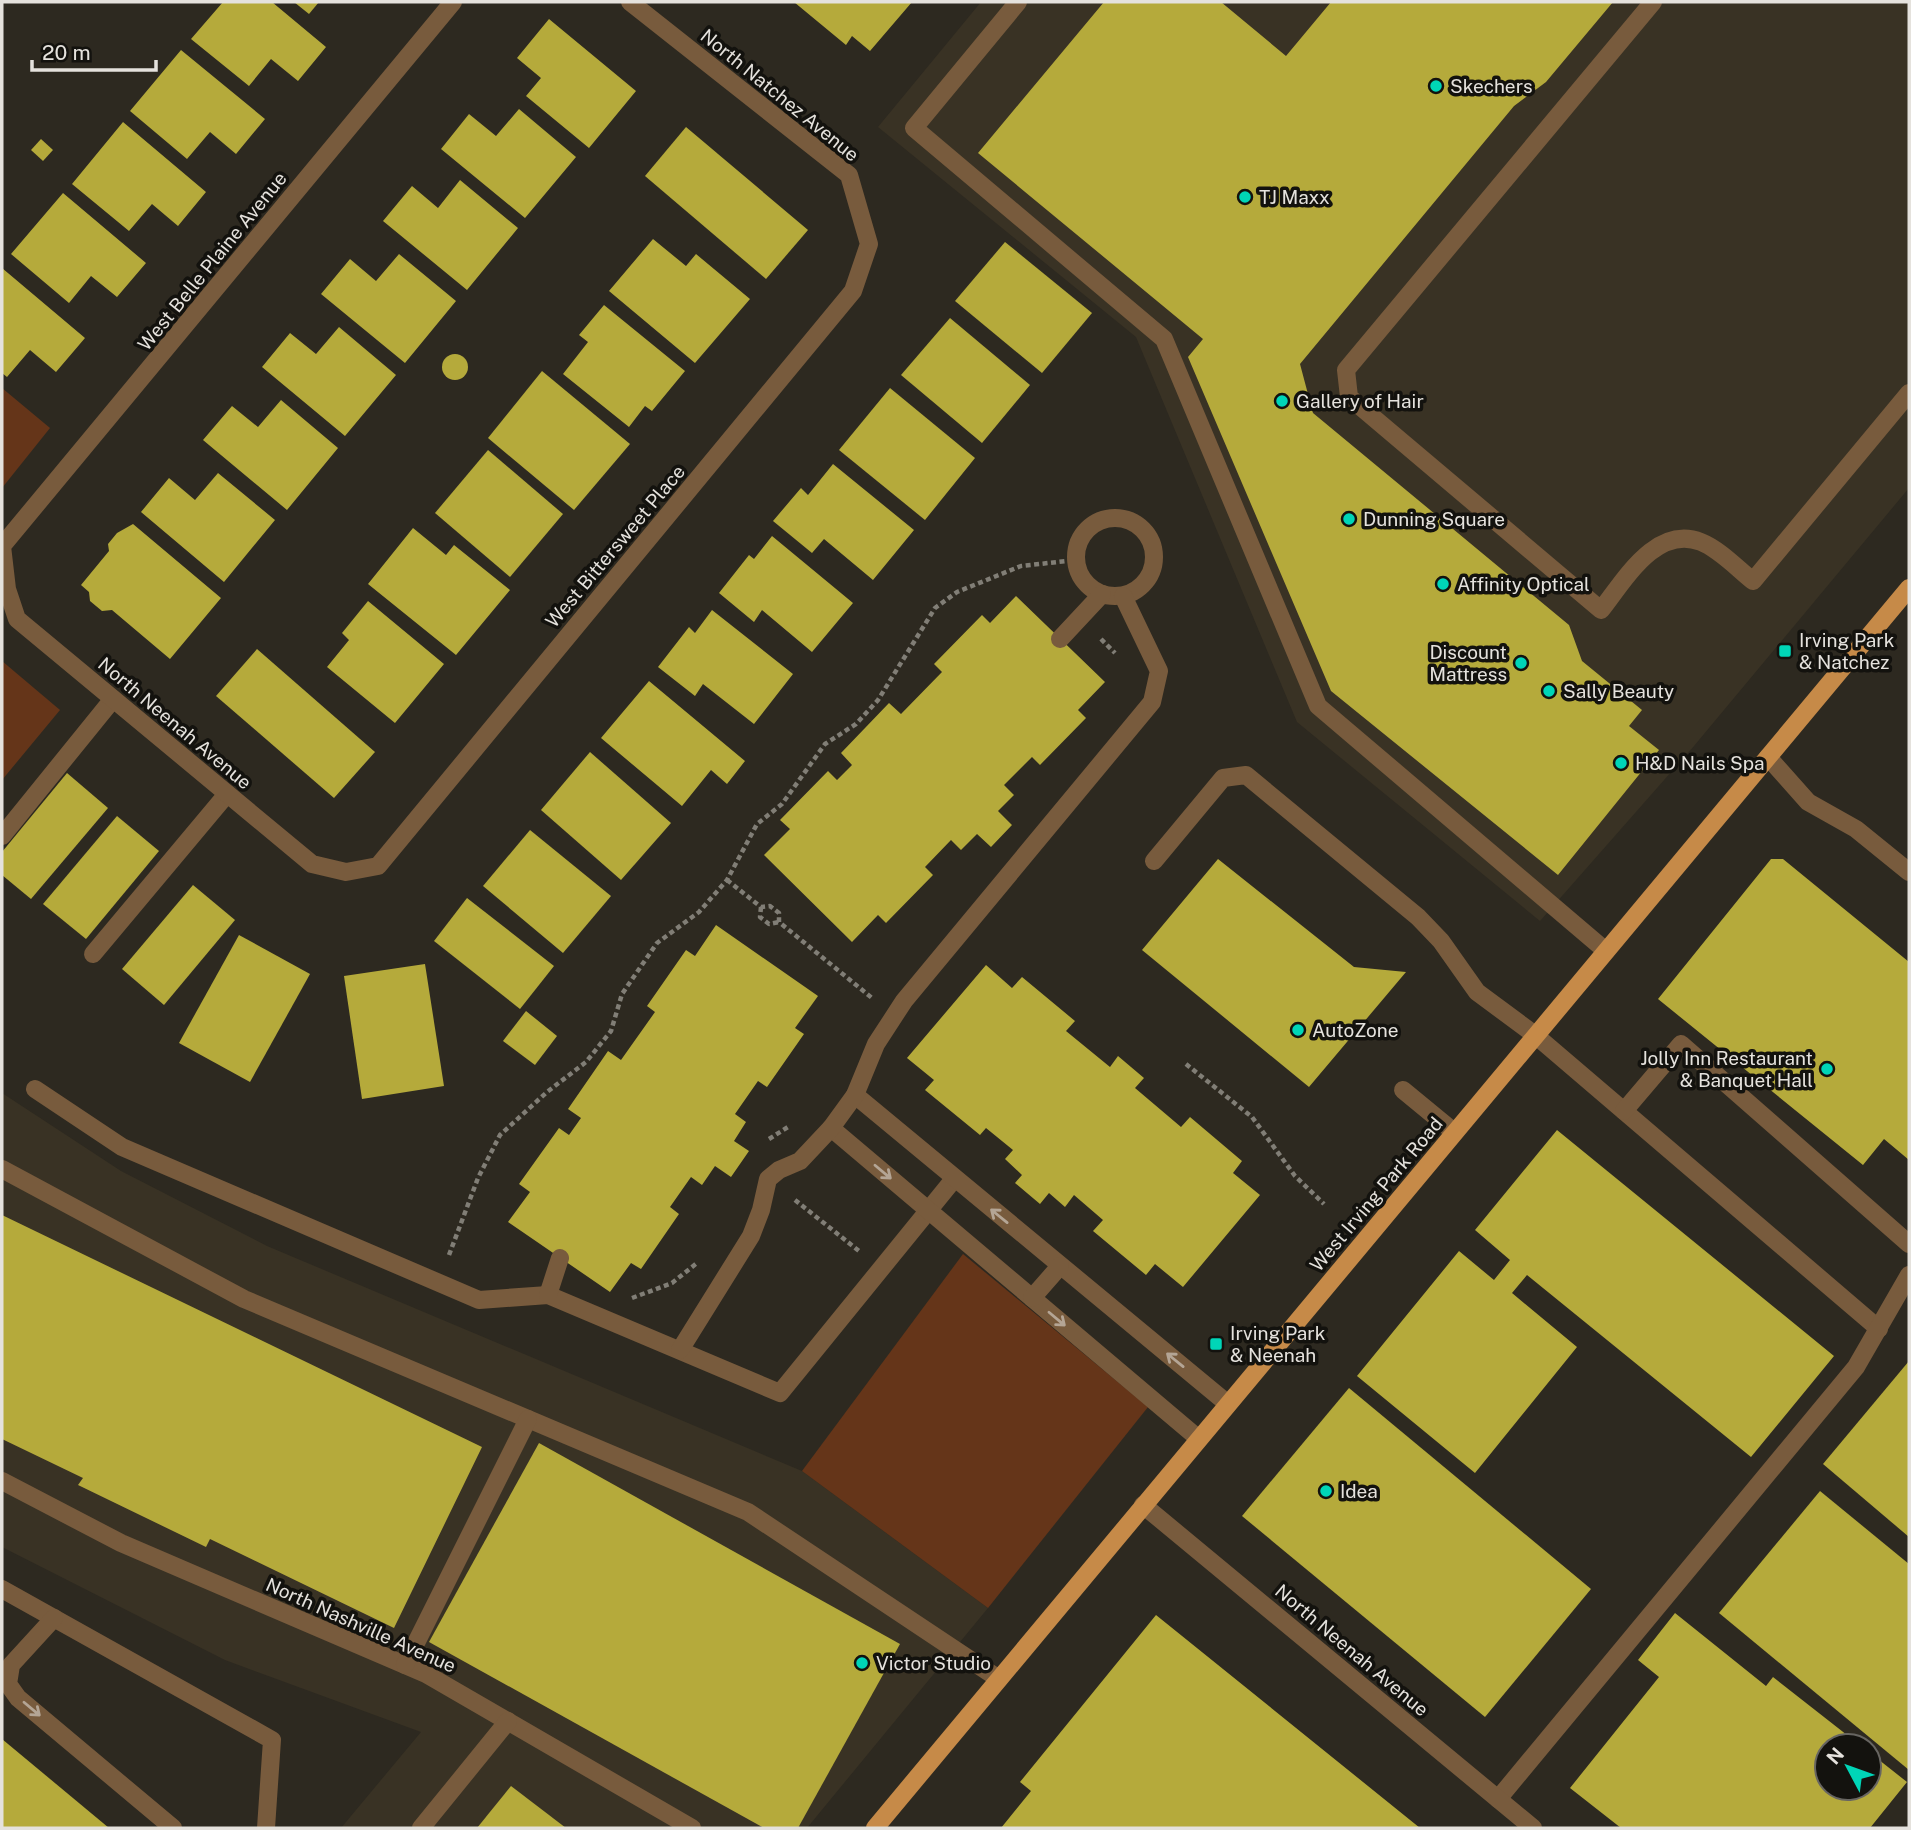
<svg xmlns="http://www.w3.org/2000/svg" width="1911" height="1830" font-family="'Public Sans',sans-serif">
	<style>
		.built { fill: #393224 }
		.green { fill: #653519 }
		.building { fill: #b5aa3b }
		.lines { fill: none; stroke-linecap: round; stroke-linejoin: round }
		.path { stroke: #817e76; stroke-width: 4.5; stroke-dasharray: 5 3.5; stroke-linecap: butt }
		.lane { stroke: #785b3d; stroke-width: 18 }
		.street { stroke: #785b3d; stroke-width: 18 }
		.primary { stroke: #c68a48; stroke-width: 18 }
		.oneway { stroke: #b4a595 }
		.poi-dot { fill: #00d5b7; stroke: #13120e; stroke-width: 2.5 }
		.labels { text-anchor: middle; stroke-width: 7; stroke-linejoin: round; paint-order: stroke }
		.poi-label { font-size: 19px; fill: #e5e2dd; stroke: #13120e; text-anchor: start }
		.street-label { font-size: 19px; fill: #e5e2dd; stroke: #13120e }
	</style>
	<rect width="100%" height="100%" fill="#2d2920"/>
	<g class="built">
		<polygon points="981,2 1909,2 1909,488 1694,746 1540,921 1297,722 1136,337 878,127"/>
		<polygon points="2,1093 121,1171 267,1246 802,1471 988,1608 807,1828 341,1828 421,1732 225,1660 2,1547"/>
	</g>
	<g class="green">
		<polygon points="2,388 50,428 2,488"/>
		<polygon points="2,661 60,710 2,780"/>
		<polygon points="963,1254 1148,1407 988,1608 802,1471"/>
	</g>
	<g class="building">
		<polygon points="223,2 272,2 326,47 298,81 271,59 249,86 191,39"/>
		<polygon points="294,2 319,2 309,14"/>
		<polygon points="794,2 912,2 870,51 852,36 846,45"/>
		<polygon points="1104,2 1221,2 1286,56 1331,2 1613,2 1546,82 1514,106 1300,364 1313,413 1569,625 1582,661 1642,710 1629,726 1659,750 1558,875 1331,691 1188,357 1203,339 978,153"/>
		<polygon points="549,19 636,91 589,148 526,96 541,78 517,58"/>
		<polygon points="181,50 265,119 236,154 210,132 187,159 130,111"/>
		<polygon points="519,109 576,157 525,218 441,149 469,114 496,136"/>
		<polygon points="123,122 206,192 178,226 152,204 129,231 72,184"/>
		<polygon points="686,127 808,230 766,279 645,176"/>
		<polygon points="41,139 53,150 43,161 31,150"/>
		<polygon points="460,180 518,228 467,290 383,221 412,186 438,208"/>
		<polygon points="63,193 146,263 117,297 91,276 69,303 11,254"/>
		<polygon points="653,239 686,266 696,254 750,299 695,363 609,291"/>
		<polygon points="1005,242 1092,313 1042,373 955,301"/>
		<polygon points="399,254 456,301 405,363 321,294 350,259 376,281"/>
		<polygon points="2,268 85,338 56,372 30,350 7,377 2,373"/>
		<polygon points="604,305 685,371 652,411 645,406 629,427 563,374 588,342 579,335"/>
		<polygon points="950,318 1030,385 982,443 901,375"/>
		<polygon points="339,327 396,375 345,436 262,367 290,333 316,354"/>
		<circle cx="455" cy="367" r="13"/>
		<polygon points="542,371 630,444 574,510 488,438"/>
		<polygon points="890,388 975,458 925,520 839,450"/>
		<polygon points="281,400 338,448 287,510 203,440 232,406 258,427"/>
		<polygon points="488,450 563,514 510,577 435,513"/>
		<polygon points="833,464 914,530 873,580 824,539 812,553 773,521 801,488 808,495"/>
		<polygon points="218,473 275,520 224,582 141,512 169,478 195,500"/>
		<polygon points="133,524 221,598 170,659 112,610 102,611 90,601 89,592 81,585 109,551 108,544 117,533"/>
		<polygon points="413,528 446,555 454,545 510,590 456,655 368,584"/>
		<polygon points="772,536 853,603 812,652 762,610 754,622 719,593 749,555 754,559"/>
		<polygon points="1016,596 1105,682 1078,710 1086,718 1040,765 1032,757 1004,785 1014,795 998,811 1012,825 991,847 977,834 961,850 951,840 925,867 933,875 886,923 878,915 852,942 764,855 790,829 780,820 828,771 837,780 852,765 841,753 889,703 901,714 942,672 934,664 982,615 990,623"/>
		<polygon points="368,601 444,664 395,723 327,667 349,640 342,633"/>
		<polygon points="712,610 793,674 754,724 703,684 695,696 658,667 689,627 695,633"/>
		<polygon points="257,649 375,752 334,798 216,696"/>
		<polygon points="649,681 745,761 727,784 711,770 682,806 601,738"/>
		<polygon points="590,752 671,823 621,880 541,810"/>
		<polygon points="67,773 108,808 31,899 2,875 2,852"/>
		<polygon points="117,816 159,851 86,939 43,904"/>
		<polygon points="530,830 611,896 563,953 483,886"/>
		<polygon points="1218,859 1354,967 1406,972 1309,1087 1142,950"/>
		<polygon points="1771,859 1783,859 1909,962 1909,1160 1884,1139 1863,1165 1658,999"/>
		<polygon points="193,885 235,920 164,1005 122,969"/>
		<polygon points="467,898 554,966 520,1009 434,941"/>
		<polygon points="716,925 818,996 795,1028 804,1034 767,1087 758,1081 735,1114 746,1122 734,1141 749,1151 731,1177 715,1166 702,1185 691,1177 670,1207 679,1214 641,1269 631,1263 610,1292 508,1222 530,1192 519,1184 559,1128 569,1135 581,1118 568,1109 608,1051 621,1060 655,1012 647,1006 686,950 695,956"/>
		<polygon points="239,935 310,974 250,1082 179,1043"/>
		<polygon points="425,964 444,1086 362,1099 344,976"/>
		<polygon points="986,965 1012,988 1022,977 1075,1021 1066,1031 1110,1067 1118,1056 1144,1078 1135,1088 1181,1127 1190,1117 1242,1161 1233,1173 1260,1195 1183,1287 1155,1264 1146,1275 1093,1231 1103,1220 1074,1195 1065,1207 1049,1193 1040,1204 1015,1183 1022,1175 1005,1159 1013,1150 986,1128 980,1135 925,1090 934,1080 907,1058"/>
		<polygon points="526,1011 557,1036 535,1065 503,1041"/>
		<polygon points="1557,1130 1834,1356 1751,1457 1527,1275 1512,1293 1577,1347 1475,1473 1357,1376 1459,1251 1494,1280 1510,1260 1475,1230"/>
		<polygon points="2,1215 482,1447 394,1628 210,1539 206,1547 78,1485 83,1478 2,1439"/>
		<polygon points="1909,1361 1909,1537 1823,1464"/>
		<polygon points="1349,1388 1591,1589 1485,1717 1242,1516"/>
		<polygon points="539,1443 900,1644 798,1828 764,1828 429,1642"/>
		<polygon points="1820,1491 1909,1564 1909,1770 1719,1613"/>
		<polygon points="1675,1613 1766,1686 1773,1677 1861,1746 1827,1746 1827,1788 1869,1788 1869,1752 1907,1782 1870,1828 1621,1828 1570,1788 1659,1677 1638,1660"/>
		<polygon points="1156,1615 1420,1828 1001,1828 1031,1791 1020,1782"/>
		<polygon points="2,1739 109,1828 2,1828"/>
		<polygon points="511,1786 566,1828 477,1828"/>
	</g>
	<g class="lines">
		<g class="path">
			<polyline points="1101,639 1115,653"/>
			<polyline points="727,880 761,907 770,906 779,913 779,922 872,998"/>
			<polyline points="761,907 760,917 769,924 779,922"/>
			<polyline points="1186,1064 1252,1117 1295,1176 1324,1204"/>
			<polyline points="769,1139 788,1127"/>
			<polyline points="795,1200 859,1251"/>
			<polyline points="449,1255 478,1178 500,1135 547,1092 586,1062 611,1031 622,994 657,943 699,912 727,880 757,824 782,804 825,744 856,724 878,700 935,608 957,592 1021,566 1076,560"/>
			<polyline points="632,1298 672,1283 697,1263"/>
		</g>
		<g class="lane">
			<polyline points="1018,2 914,128 1164,339 1318,706 1606,951"/>
			<path d="M1653,2L1346,370L1349,397L1601,610C1624,581 1656,524 1701,542C1719,549 1738,569 1753,581L1909,393"/>
			<circle cx="1115" cy="557" r="39"/>
			<polyline points="1060,639 1102,594"/>
			<polyline points="2,836 113,699"/>
			<polyline points="1154,861 1223,778 1246,775 1418,917 1441,941 1477,992 1535,1035 1879,1329"/>
			<polyline points="93,954 227,794"/>
			<polyline points="35,1089 122,1147 479,1300 548,1295 780,1393 954,1179"/>
			<polyline points="1403,1090 1454,1132"/>
			<polyline points="855,1095 1228,1404"/>
			<polyline points="1624,1111 1681,1044 1909,1244"/>
			<polyline points="831,1128 1199,1439"/>
			<polyline points="2,1169 244,1299 748,1512 999,1679"/>
			<polyline points="548,1295 560,1258"/>
			<polyline points="1032,1298 1060,1266"/>
			<polyline points="680,1350 751,1236 761,1210 768,1179 779,1170 800,1161 831,1128 855,1095 876,1044 904,1001 1152,702 1159,671 1123,596"/>
			<polyline points="2,1481 121,1543 426,1674 692,1828"/>
			<polyline points="2,1589 272,1740 266,1828"/>
			<polyline points="54,1618 11,1665 8,1684 18,1698 173,1828"/>
			<polyline points="405,1665 528,1419"/>
			<polyline points="1498,1799 1856,1367 1909,1275"/>
			<polyline points="421,1828 508,1721"/>
		</g>
		<g class="street">
			<polyline points="453,2 2,546 7,589 17,619 312,864 346,872 378,866 853,291 869,244 849,175 630,2"/>
			<polyline points="1768,757 1808,802 1856,829 1909,872"/>
			<polyline points="1143,1505 1533,1828"/>
		</g>
		<polyline class="primary" points="875,1828 1909,588"/>
	</g>
	<defs><path id="oneway-shaft" d="M-6 0H5M1.5-3L5.5 0L1.5 3" fill="none" stroke-width="1.6" stroke-linecap="round" stroke-linejoin="round" transform="scale(1.75)"/></defs>
	<g class="oneway">
		<use href="#oneway-shaft" transform="translate(883 1172) rotate(40)"/>
		<use href="#oneway-shaft" transform="translate(999 1216) rotate(-141)"/>
		<use href="#oneway-shaft" transform="translate(1057 1319) rotate(40)"/>
		<use href="#oneway-shaft" transform="translate(1175 1360) rotate(-141)"/>
		<use href="#oneway-shaft" transform="translate(32 1709) rotate(40)"/>
	</g>
	<g class="poi-dot">
		<circle cx="1436" cy="86" r="7"/>
		<circle cx="1245" cy="197" r="7"/>
		<circle cx="1282" cy="401" r="7"/>
		<circle cx="1349" cy="519" r="7"/>
		<circle cx="1443" cy="584" r="7"/>
		<rect x="1778" y="644" width="14" height="14" rx="3.5"/>
		<circle cx="1521" cy="663" r="7"/>
		<circle cx="1549" cy="691" r="7"/>
		<circle cx="1621" cy="763" r="7"/>
		<circle cx="1298" cy="1030" r="7"/>
		<circle cx="1827" cy="1069" r="7"/>
		<rect x="1209" y="1337" width="14" height="14" rx="3.5"/>
		<circle cx="1326" cy="1491" r="7"/>
		<circle cx="862" cy="1663" r="7"/>
	</g>
	<g class="labels">
		<g class="poi-label">
			<text x="1450" y="93">Skechers</text>
			<text x="1259" y="204">TJ Maxx</text>
			<text x="1296" y="408">Gallery of Hair</text>
			<text x="1363" y="526">Dunning Square</text>
			<text x="1457" y="591">Affinity Optical</text>
			<text x="1799" y="647">Irving Park<tspan x="1799" dy="22">&amp; Natchez</tspan></text>
			<text x="1507" y="659" text-anchor="end">Discount<tspan x="1507" dy="22">Mattress</tspan></text>
			<text x="1563" y="698">Sally Beauty</text>
			<text x="1635" y="770">H&amp;D Nails Spa</text>
			<text x="1312" y="1037">AutoZone</text>
			<text x="1813" y="1065" text-anchor="end">Jolly Inn Restaurant<tspan x="1813" dy="22">&amp; Banquet Hall</tspan></text>
			<text x="1230" y="1340">Irving Park<tspan x="1230" dy="22">&amp; Neenah</tspan></text>
			<text x="1340" y="1498">Idea</text>
			<text x="876" y="1670">Victor Studio</text>
		</g>
		<g class="street-label">
			<text transform="translate(780 95) rotate(39)" y="7">North Natchez Avenue</text>
			<text transform="translate(212 261) rotate(-51)" y="7">West Belle Plaine Avenue</text>
			<text transform="translate(615 546) rotate(-50)" y="7">West Bittersweet Place</text>
			<text transform="translate(175 723) rotate(40)" y="7">North Neenah Avenue</text>
			<text transform="translate(1376 1194) rotate(-50)" y="7">West Irving Park Road</text>
			<text transform="translate(361 1625) rotate(24)" y="7">North Nashville Avenue</text>
			<text transform="translate(1352 1650) rotate(40)" y="7">North Neenah Avenue</text>
		</g>
	</g>
	<rect width="1911" height="1830" fill="none" stroke="#e5e2dd" stroke-width="7"/>
	<g transform="translate(1848 1767) rotate(311)"><circle r="33" fill="#13120e" stroke="#676561" stroke-width="2"/>
	<path d="M0-5L12 26L0 18L-12 26Z" fill="#00d5b7"/>
	<text y="-10" font-size="19" font-weight="bold" text-anchor="middle" fill="#e5e2dd">N</text>
	</g>
	<path d="M32 60v10h124v-10" fill="none" stroke="#e5e2dd" stroke-width="3.5"/>
	<text x="42" y="60" font-size="21" fill="#e5e2dd" stroke="#13120e" stroke-width="5" paint-order="stroke">20 m</text>
</svg>
